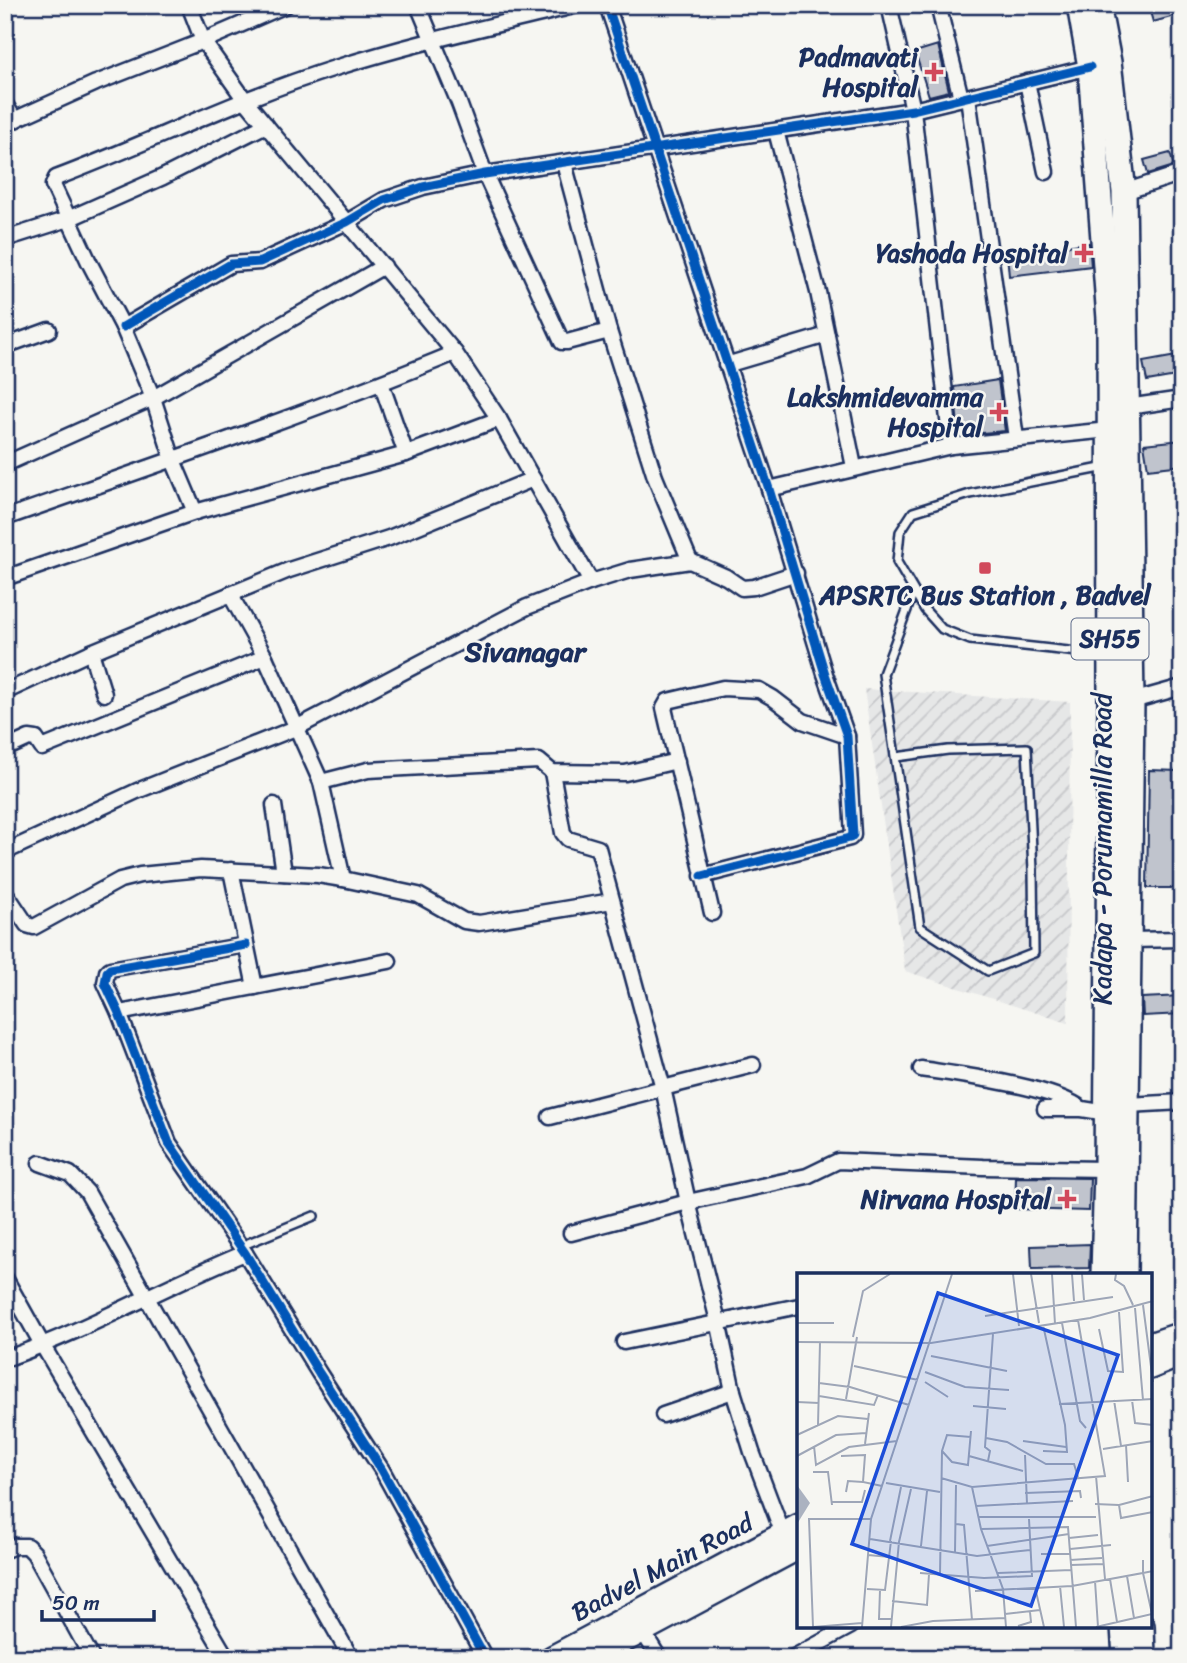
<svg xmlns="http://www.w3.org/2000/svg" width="1187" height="1663" font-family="Sriracha,sans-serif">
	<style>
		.industrial { fill: url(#industrial-furrows) }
		.building { fill: #c0c4cd; stroke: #1b2f5e; stroke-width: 2 }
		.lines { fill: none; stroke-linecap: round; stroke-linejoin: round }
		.lane-casing { stroke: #1b2f5e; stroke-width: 12 }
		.street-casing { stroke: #1b2f5e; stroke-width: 19 }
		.primary-casing { stroke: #1b2f5e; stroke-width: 28 }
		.lane { stroke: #f6f6f2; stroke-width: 7 }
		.street { stroke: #f6f6f2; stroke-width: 14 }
		.primary { stroke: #f6f6f2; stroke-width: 23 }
		.cycleway-casing { stroke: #f6f6f2; stroke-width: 13 }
		.cycleway { stroke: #0057b8; stroke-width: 9 }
		.poi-dot { fill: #d1495b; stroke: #f6f6f2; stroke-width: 2.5 }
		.labels { text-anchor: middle; stroke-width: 5; stroke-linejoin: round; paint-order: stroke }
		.shield { fill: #f6f6f2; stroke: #5d6b8a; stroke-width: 2 }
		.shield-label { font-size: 24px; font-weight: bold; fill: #1b2f5e }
		.poi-label { font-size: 26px; font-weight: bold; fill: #1b2f5e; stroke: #f6f6f2; text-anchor: end }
		.street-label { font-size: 26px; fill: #1b2f5e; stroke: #f6f6f2 }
		.neighbourhood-label { font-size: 28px; font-weight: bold; fill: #1b2f5e; stroke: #f6f6f2 }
		.inset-road { fill: none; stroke: #9ea6b7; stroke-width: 2 }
		.view { fill: #1d4ed8; fill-opacity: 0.15; stroke: #1d4ed8; stroke-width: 3.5 }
		.inset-edge { fill: none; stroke: #1b2f5e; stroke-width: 3.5 }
	</style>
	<defs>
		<pattern id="industrial-furrows" width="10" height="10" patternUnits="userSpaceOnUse" patternTransform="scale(1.75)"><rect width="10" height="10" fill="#e6e7e7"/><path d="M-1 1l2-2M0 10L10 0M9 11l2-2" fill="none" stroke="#c5c6c9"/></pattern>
	</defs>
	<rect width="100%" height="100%" fill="#f6f6f2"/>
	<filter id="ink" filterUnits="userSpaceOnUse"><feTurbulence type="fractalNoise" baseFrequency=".0143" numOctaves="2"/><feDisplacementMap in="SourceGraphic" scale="14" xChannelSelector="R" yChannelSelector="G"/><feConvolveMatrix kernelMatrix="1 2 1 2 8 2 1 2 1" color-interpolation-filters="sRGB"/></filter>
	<g filter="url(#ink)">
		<polygon class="industrial" points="864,689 1070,702 1068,1023 905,971"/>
		<g class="building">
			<polygon points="1148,5 1182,5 1182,14 1153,22"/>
			<polygon points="938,45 949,91 929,96 915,52"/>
			<polygon points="1170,153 1174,166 1148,174 1144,160"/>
			<polygon points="1089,243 1091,266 1009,276 1007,254"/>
			<polygon points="1182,355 1182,375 1147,381 1143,362"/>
			<polygon points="998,380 1005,431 959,435 954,387"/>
			<polygon points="1182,440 1182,465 1148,469 1144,444"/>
			<polygon points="1149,770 1180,771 1177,888 1147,888"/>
			<polygon points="1182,996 1182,1014 1143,1016 1142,998"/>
			<polygon points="1016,1177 1090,1178 1089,1211 1015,1209"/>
			<polygon points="1090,1244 1089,1268 1032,1269 1031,1246"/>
		</g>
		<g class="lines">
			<defs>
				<g id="lane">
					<polyline points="1105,655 970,640 942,629 925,610 897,562 900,532 913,512 970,494 1106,467"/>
					<polyline points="896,757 948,750 1027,748 1033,870 1034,953 988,971 920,927 883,674 913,594"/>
					<polyline points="241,1246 314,1216"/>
				</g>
				<g id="street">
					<polyline points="189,5 203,41 245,100 455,353 499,419 591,582"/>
					<polyline points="418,5 459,103 485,174 562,342 567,342 609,331"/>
					<polyline points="607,5 769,489 825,674 847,736 853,835 850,838 702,876"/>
					<polyline points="889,5 913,110 951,446"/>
					<polyline points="938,5 961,98"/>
					<polyline points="1027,82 1046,172"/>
					<polyline points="968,97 1016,438"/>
					<polyline points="5,104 15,120"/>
					<polyline points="5,124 96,83 203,41 286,5"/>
					<polyline points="776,131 818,292 854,467"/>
					<polyline points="564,163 609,331 655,477 690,561"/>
					<polyline points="1124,192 1182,173"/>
					<polyline points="5,239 68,219 163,177 266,125"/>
					<polyline points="123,327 231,264 260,262 347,222 384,200 423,187 485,174 913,110 1090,67"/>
					<polyline points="5,346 49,330"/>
					<polyline points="726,365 827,335"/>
					<polyline points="381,383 406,454"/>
					<polyline points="1128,407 1182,399"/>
					<polyline points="5,464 153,398 384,266"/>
					<polyline points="769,489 951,446 1109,430"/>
					<path d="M195,512L173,460L153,398L123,327L89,262L53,185L56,178C149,143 239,98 335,68C414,43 496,25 578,5"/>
					<path d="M5,518C156,465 307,414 455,353"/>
					<polyline points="5,578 195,512 406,454 499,419"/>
					<polyline points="230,594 265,657 321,782 343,879"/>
					<polyline points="91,652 104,694"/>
					<polyline points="5,692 91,652 289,570 389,538 533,479"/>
					<polyline points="1132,701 1182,687"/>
					<polyline points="5,749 29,738 36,739 42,748 265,657"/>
					<polyline points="552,772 563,833 568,839 598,848 663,1088 688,1202 718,1321 733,1391 752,1452 783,1534"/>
					<polyline points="321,782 368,770 539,761 552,772 625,773 677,761"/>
					<polyline points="274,805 284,873"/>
					<polyline points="5,852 137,791 298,727 527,607 591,582 630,570 690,561 726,577 742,588 754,587 796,573"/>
					<polyline points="231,870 255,987"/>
					<polyline points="5,892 27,925 34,927 120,880 140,875 201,869 318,875 343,879 418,895 464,921 479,923 612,901"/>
					<polyline points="712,913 664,708 668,701 723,688 759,690 773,698 803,721 847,736"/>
					<polyline points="1130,940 1182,939"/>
					<polyline points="246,945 110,969 107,972 105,983 119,1013 169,1143 245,1253 319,1373 382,1470 485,1658"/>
					<polyline points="119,1013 389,961"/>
					<path d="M921,1069C960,1075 1053,1086 1082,1109"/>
					<polyline points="1128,1105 1182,1102"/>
					<polyline points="1045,1109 1082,1109 1107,1113"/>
					<polyline points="550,1117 753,1065"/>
					<polyline points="40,1163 70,1174 87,1192 351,1658"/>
					<polyline points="571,1233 688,1202 807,1176 838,1161 983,1167 1106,1169"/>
					<polyline points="5,1278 43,1346 227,1658"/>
					<polyline points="624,1342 799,1306"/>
					<path d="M5,1359C88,1330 164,1286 245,1253"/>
					<polyline points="663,1415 733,1391"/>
					<polyline points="5,1550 15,1546 27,1546 34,1553 92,1658"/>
					<polyline points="642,1630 659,1658"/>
					<polyline points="792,1658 851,1626"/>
				</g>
				<g id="primary">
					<polyline points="1079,5 1090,67 1109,319 1110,700 1106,1169 1103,1274"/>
					<polyline points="1098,5 1109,62 1124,192 1132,701 1125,1274"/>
					<polyline points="1150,1345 1182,1334"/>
					<polyline points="1150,1367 1182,1354"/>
					<polyline points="1123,1626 1125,1658"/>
					<polyline points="1142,1626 1143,1658"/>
					<polyline points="552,1658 799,1526"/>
					<polyline points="591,1658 799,1547"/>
				</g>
			</defs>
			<use href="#lane" class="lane-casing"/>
			<use href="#street" class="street-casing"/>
			<use href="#primary" class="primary-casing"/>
			<use href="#lane" class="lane"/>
			<use href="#street" class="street"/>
			<use href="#primary" class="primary"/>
			<defs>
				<g id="cycleway">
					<polyline points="607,5 769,489 825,674 847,736 853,835 850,838 702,876"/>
					<polyline points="123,327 231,264 260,262 347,222 384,200 423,187 485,174 913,110 1090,67"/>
					<polyline points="246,945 110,969 107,972 105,983 119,1013 169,1143 245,1253 319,1373 382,1470 485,1658"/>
				</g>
			</defs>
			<use href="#cycleway" class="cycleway-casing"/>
			<use href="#cycleway" class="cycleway"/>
		</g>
	</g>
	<g class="poi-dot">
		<path d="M930.5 61.5h7v7h7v7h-7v7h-7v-7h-7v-7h7z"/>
		<path d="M1080.5 242.5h7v7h7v7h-7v7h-7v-7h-7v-7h7z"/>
		<path d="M995.5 401.5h7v7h7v7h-7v7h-7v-7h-7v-7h7z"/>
		<rect x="978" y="561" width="14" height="14" rx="3.5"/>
		<path d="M1063.5 1188.5h7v7h7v7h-7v7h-7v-7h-7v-7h7z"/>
	</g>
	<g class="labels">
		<rect class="shield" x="1071.5" y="618.5" width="77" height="41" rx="5"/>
		<g class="shield-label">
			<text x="1110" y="647">SH55</text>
		</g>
		<g class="poi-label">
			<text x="918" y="66">Padmavati<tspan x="918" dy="30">Hospital</tspan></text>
			<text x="1068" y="262">Yashoda Hospital</text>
			<text x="983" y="406">Lakshmidevamma<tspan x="983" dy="30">Hospital</tspan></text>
			<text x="985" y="604" text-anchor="middle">APSRTC Bus Station , Badvel</text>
			<text x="1051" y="1208">Nirvana Hospital</text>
		</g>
		<g class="street-label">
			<text transform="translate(1102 849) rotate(-90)" y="9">Kadapa - Porumamilla Road</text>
			<text transform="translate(662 1567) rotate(-28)" y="9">Badvel Main Road</text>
		</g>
		<g class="neighbourhood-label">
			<text x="525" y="661">Sivanagar</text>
		</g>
	</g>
	<g transform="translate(797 1273)">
		<rect width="355" height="355" fill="#f6f6f2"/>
		<path d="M0,212L13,230L0,251Z" fill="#abb2c0"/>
		<path class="inset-road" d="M216,1L222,53M234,1L242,50M255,1L258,51M275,1L277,28M285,1L287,27M319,1L318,7L327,13L336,32M346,32L356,109M338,35L346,127M188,43L316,24M0,50H37M265,50L283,148L289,155M302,56L311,98L326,99L322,39M56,64L66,18L93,1M0,69L134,70L293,45L356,28M134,83L210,98M57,93L121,107M128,99L168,114L212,117M128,109L151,124M22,110L53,114L112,132M22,123L77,132L81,122M49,126L60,64M317,127L324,173M335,127L338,150L356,152M0,129L22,130M262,131L356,126M176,133L209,136M21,152L23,69M0,162L41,143L71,146M189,165L210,169L249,191H277L281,204M226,168L269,174M68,171L72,140M329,172L331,209M17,173L19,192L52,174L100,168M306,176L356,168M145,178L155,189L171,192L174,158M246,178L270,179L268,152L246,52M228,182L230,231M0,183L39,162L69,160M44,183L68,182L66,209L85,213M172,183L226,198M191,188L193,178L188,174L196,61M16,199H31L35,232M299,203L308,306M144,205L175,214L308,203L281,47M89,210L143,219M175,214L184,256L206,316L209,354M49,219L51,208L66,209M228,220L283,218L284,225M356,223L322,232L324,245L356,239M35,229H65L68,217M298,231L322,232M179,233L276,228M181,244H299M159,251L167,252L175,347M184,256L271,254L279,354M272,265L301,262M73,266L180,283L233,277M93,268L104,214M124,273L130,218M190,273L272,261M273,276L314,272M158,279L159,212M244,281H273M71,282L93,284M273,287L305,285M346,287V300L356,298M274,292L306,291M123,300L187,305L235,303L232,246M201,300L274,297M143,302L145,178L150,162L174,164M330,303L337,345M313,306L320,349M298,308L301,354M263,313L267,354M238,314L247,354M70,316L88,317L94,268M83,317L82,346H95M178,318L275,313L346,300L355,341L299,354M95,328L130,332L132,301M208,341L243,337M221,353L234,349L233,339M16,354L12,246H74M16,354L65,350M65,354L74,246L155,1M94,354L102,269L114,216M104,354L136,348L208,345"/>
		<path class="view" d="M141,20L321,82L234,333L55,271Z"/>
		<rect width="355" height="355" class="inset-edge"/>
	</g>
	<rect width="1187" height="1663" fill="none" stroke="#f6f6f2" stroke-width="28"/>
	<rect x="14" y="14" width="1159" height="1635" fill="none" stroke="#1b2f5e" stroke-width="2.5" filter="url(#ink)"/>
	<path d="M42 1610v10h112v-10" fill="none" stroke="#1b2f5e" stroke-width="3.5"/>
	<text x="52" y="1610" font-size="21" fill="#1b2f5e" stroke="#f6f6f2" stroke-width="5" paint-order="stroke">50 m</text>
</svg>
